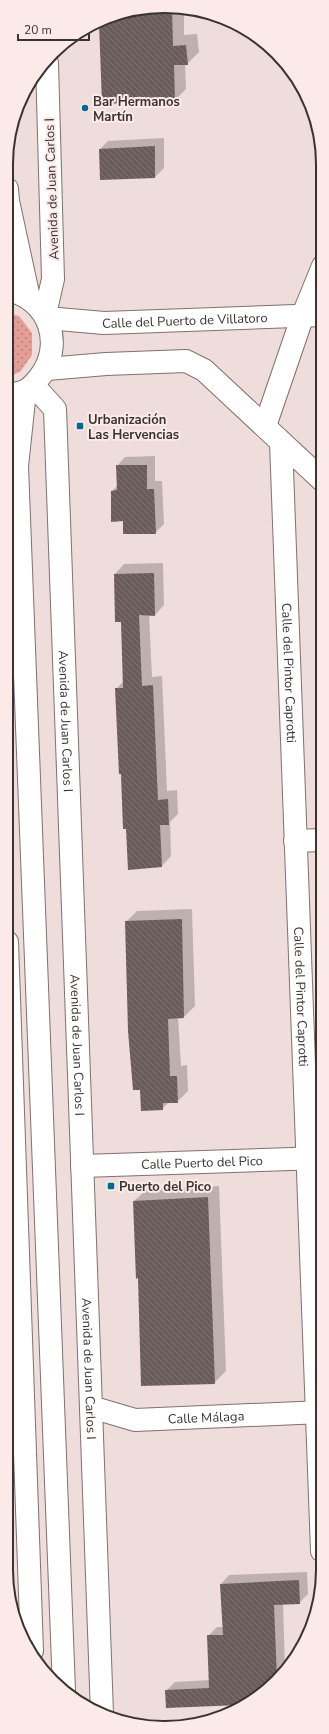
<svg xmlns="http://www.w3.org/2000/svg" width="329" height="1734" font-family="'Nunito Sans',sans-serif">
	<style>
		.grass { fill: url(#grass-dots) }
		.shadow { fill: #0003 }
		.building { fill: url(#building-back-hatch) }
		.lines { fill: none; stroke-linecap: round; stroke-linejoin: round }
		.minor-casing { stroke: #80716f; stroke-width: 24 }
		.highway-casing { stroke: #80716f; stroke-width: 24 }
		.minor { stroke: #fff; stroke-width: 22 }
		.highway { stroke: #fff; stroke-width: 22 }
		.poi-dot { fill: #006a97; stroke: #fbeae7; stroke-width: 1.5 }
		.labels { text-anchor: middle; stroke-width: 4; stroke-linejoin: round; paint-order: stroke }
		.poi-label { font-size: 13px; font-weight: bold; fill: #393332; stroke: #fbeae7; text-anchor: start }
		.street-label { font-size: 13px; fill: #393332; stroke: #fbeae7 }
		.rim { fill: none; stroke: #393332; stroke-width: 2 }
	</style>
	<defs>
		<pattern id="grass-dots" width="8" height="8" patternUnits="userSpaceOnUse"><rect width="8" height="8" fill="#e29e97"/><path d="M2 2h.1M6 6h.1" fill="none" stroke="#b8817c" stroke-width="1.8" stroke-linecap="round"/></pattern>
		<pattern id="building-back-hatch" width="6" height="6" patternUnits="userSpaceOnUse"><rect width="6" height="6" fill="#6a5c5a"/><path d="M-1 5l2 2M0 0l6 6M5-1l2 2" fill="none" stroke="#807674"/></pattern>
	</defs>
	<rect width="100%" height="100%" fill="#eeddda"/>
	<polygon class="grass" points="7,313 19,316 32,333 32,355 20,372 7,377"/>
	<g class="shadow">
		<polygon points="184,7 184,35 197,34 199,52 187,64 185,64 186,89 175,100 123,11"/>
		<polygon points="164,138 164,168 155,177 100,149 108,141"/>
		<polygon points="155,456 155,481 162,481 164,524 155,533 124,520 112,491 118,485 117,466 125,457"/>
		<polygon points="163,563 164,605 155,615 149,614 152,677 162,676 167,791 177,790 178,814 170,822 171,856 162,866 116,689 124,681 122,621 115,574 124,564"/>
		<polygon points="192,909 195,1006 184,1017 178,1017 181,1066 187,1065 188,1091 177,1102 169,1102 162,1109 126,922 137,911"/>
		<polygon points="219,1186 226,1371 214,1383 139,1277 134,1201 146,1190"/>
		<polygon points="307,1572 308,1594 299,1603 283,1603 285,1669 269,1689 242,1704 167,1707 166,1691 175,1682 210,1680 208,1636 217,1627 223,1627 221,1584 229,1575"/>
	</g>
	<g class="building">
		<polygon points="172,8 173,46 186,45 188,65 174,65 175,101 102,104 99,23 123,11"/>
		<polygon points="155,146 155,178 100,180 99,149"/>
		<polygon points="116,465 147,465 147,489 154,489 156,534 123,534 123,521 111,522 111,491 117,490"/>
		<polygon points="154,573 155,616 139,615 142,686 153,685 158,800 168,799 169,825 160,825 162,867 128,870 126,829 123,829 121,774 119,774 115,688 123,688 121,622 115,622 114,574"/>
		<polygon points="182,919 184,1018 168,1019 170,1076 177,1076 178,1103 163,1103 163,1110 141,1111 140,1090 133,1090 128,1031 125,921"/>
		<polygon points="208,1197 215,1384 141,1386 138,1278 136,1279 133,1201"/>
		<polygon points="299,1580 300,1604 274,1605 277,1679 269,1689 240,1705 166,1708 165,1690 209,1688 207,1635 223,1635 220,1584"/>
	</g>
	<g class="lines">
		<defs>
			<g id="minor">
				<polyline points="45,314 53,279 47,63"/>
				<path id="s1" d="M47,318L104,323L323,315"/>
				<polyline points="47,369 106,364 186,361 204,370 322,480"/>
				<path id="s2" d="M33,385L55,409L102,1714"/>
				<polyline points="265,426 303,315 323,266"/>
				<path id="s3" d="M281,442L322,1551"/>
				<polyline points="295,841 322,840"/>
				<path id="s4" d="M82,1166L321,1158"/>
				<path id="s5" d="M91,1407L135,1420L322,1412"/>
			</g>
			<g id="highway">
				<polyline points="7,189 8,201 29,298"/>
				<polyline points="25,391 17,466 64,1690"/>
				<path d="M7,395C13,394 20,393 25,391C31,388 35,383 39,378C65,346 50,298 7,290"/>
				<polyline points="7,942 32,1651"/>
			</g>
		</defs>
		<use href="#minor" class="minor-casing"/>
		<use href="#highway" class="highway-casing"/>
		<use href="#minor" class="minor"/>
		<use href="#highway" class="highway"/>
	</g>
	<g class="poi-dot">
		<circle cx="85" cy="108" r="4"/>
		<rect x="76" y="422" width="8" height="8" rx="2"/>
		<rect x="107" y="1182" width="8" height="8" rx="2"/>
	</g>
	<g class="labels">
		<g class="poi-label">
			<text x="93" y="106">Bar Hermanos<tspan x="93" dy="15">Martín</tspan></text>
			<text x="88" y="424">Urbanización<tspan x="88" dy="15">Las Hervencias</tspan></text>
			<text x="119" y="1191">Puerto del Pico</text>
		</g>
		<g class="street-label">
			<text transform="translate(51 189) rotate(-92)" y="5">Avenida de Juan Carlos I</text>
			<text dy="5" stroke="none"><textPath href="#s1" startOffset="138">Calle del Puerto de Villatoro</textPath></text>
			<text dy="5" stroke="none"><textPath href="#s3" startOffset="231">Calle del Pintor Caprotti</textPath></text>
			<text dy="5" stroke="none"><textPath href="#s2" startOffset="345">Avenida de Juan Carlos I</textPath></text>
			<text dy="5" stroke="none"><textPath href="#s3" startOffset="555">Calle del Pintor Caprotti</textPath></text>
			<text dy="5" stroke="none"><textPath href="#s2" startOffset="669">Avenida de Juan Carlos I</textPath></text>
			<text dy="5" stroke="none"><textPath href="#s4" startOffset="120">Calle Puerto del Pico</textPath></text>
			<text dy="5" stroke="none"><textPath href="#s2" startOffset="993">Avenida de Juan Carlos I</textPath></text>
			<text dy="5" stroke="none"><textPath href="#s5" startOffset="117">Calle Málaga</textPath></text>
		</g>
	</g>
	<path d="M0 0H329V1734H0ZM164 13H165A151 151 0 0 1 316 164V1570A151 151 0 0 1 165 1721H164A151 151 0 0 1 13 1570V164A151 151 0 0 1 164 13Z" fill="#fbeae7" fill-rule="evenodd"/>
	<path class="rim" d="M164 13H165A151 151 0 0 1 316 164V1570A151 151 0 0 1 165 1721H164A151 151 0 0 1 13 1570V164A151 151 0 0 1 164 13Z"/>
	<path d="M18 34v6h71v-6" fill="none" stroke="#393332" stroke-width="2"/>
	<text x="24" y="34" font-size="12" fill="#393332" stroke="#fbeae7" stroke-width="3" paint-order="stroke">20 m</text>
</svg>
